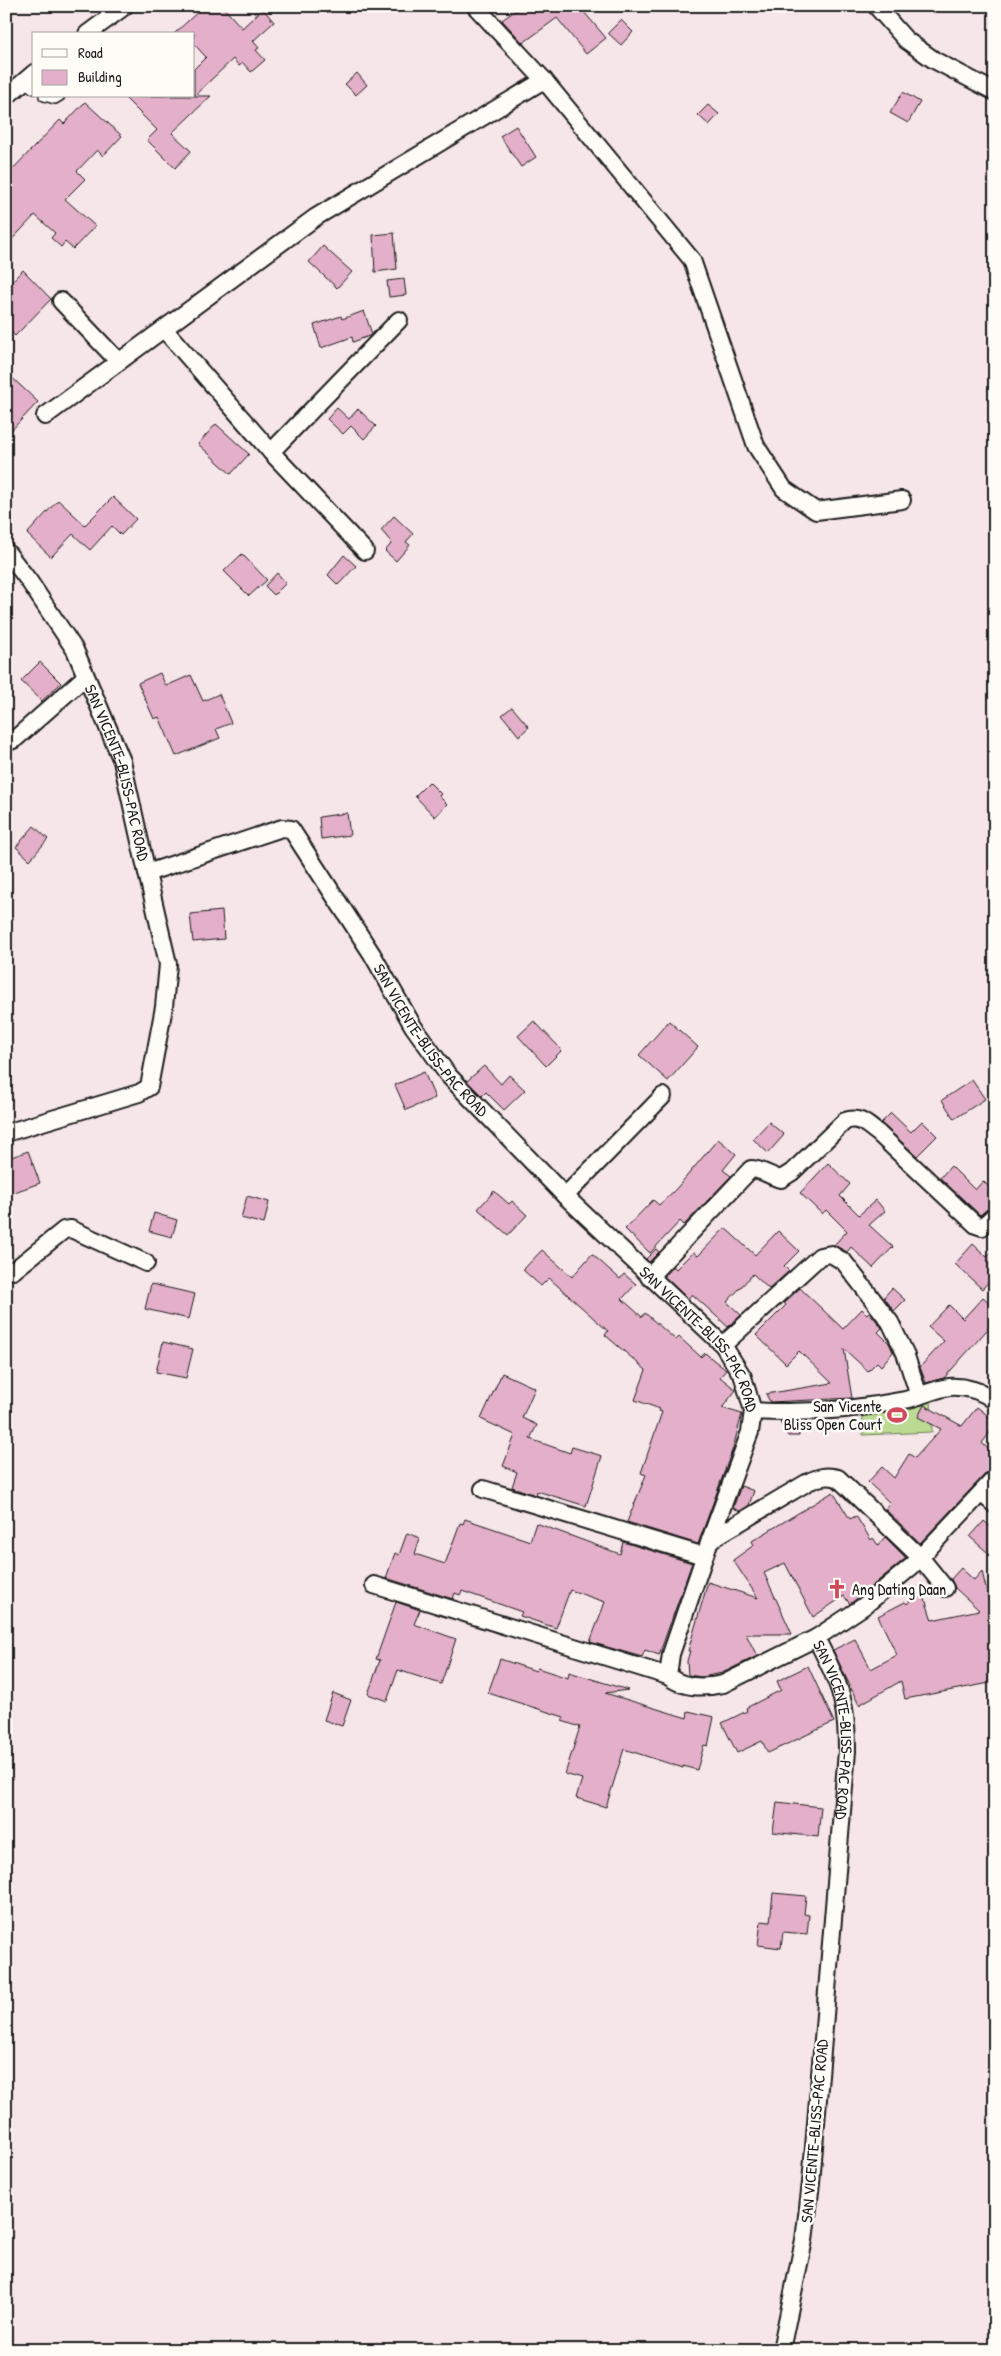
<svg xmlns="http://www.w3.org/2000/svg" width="1001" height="2356" font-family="'Patrick Hand',sans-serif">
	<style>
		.green { fill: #bcda92; stroke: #6c7b57 }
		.building { fill: #e4afc9; stroke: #1c1c1c }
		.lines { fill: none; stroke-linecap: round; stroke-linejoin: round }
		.lane-casing { stroke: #1c1c1c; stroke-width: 12 }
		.street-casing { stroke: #1c1c1c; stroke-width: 20 }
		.lane { stroke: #fdfcf7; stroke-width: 9 }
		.street { stroke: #fdfcf7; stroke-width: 16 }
		.labels { text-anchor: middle; stroke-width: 5; stroke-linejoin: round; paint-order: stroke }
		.street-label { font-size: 16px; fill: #1c1c1c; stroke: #fdfcf7 }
		.poi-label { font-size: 16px; fill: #1c1c1c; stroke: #fdfcf7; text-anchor: end }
	</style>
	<rect width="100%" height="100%" fill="#f6e5e9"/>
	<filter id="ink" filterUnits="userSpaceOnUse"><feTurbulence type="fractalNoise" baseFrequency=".02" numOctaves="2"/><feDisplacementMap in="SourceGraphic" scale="10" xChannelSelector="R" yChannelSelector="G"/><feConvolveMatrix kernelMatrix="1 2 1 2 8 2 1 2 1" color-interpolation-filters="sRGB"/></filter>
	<g filter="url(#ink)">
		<polygon class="green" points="931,1396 932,1432 863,1435 862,1399"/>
		<g class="building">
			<polygon points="204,6 222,6 242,28 263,9 274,22 253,41 259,48 256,50 265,60 251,72 243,63 239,66 233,59 194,96 211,96 172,133 191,151 175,168 147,140 157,130 123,96 194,96 194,69 206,57 194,44 194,34 174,34"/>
			<polygon points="522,6 579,6 606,38 586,54 557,18 523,43 502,20"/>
			<polygon points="621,20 633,32 621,45 608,33"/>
			<polygon points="357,73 367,85 356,95 345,84"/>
			<polygon points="903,92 920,102 908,123 890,113"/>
			<polygon points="85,102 122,136 103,156 97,150 77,171 85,179 65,199 95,226 73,249 65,242 61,247 51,238 55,233 35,215 6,246 6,176 60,120 64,124"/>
			<polygon points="708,105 719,114 709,125 698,115"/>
			<polygon points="516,126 536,157 521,167 500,136"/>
			<polygon points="394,233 397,269 375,272 373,235"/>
			<polygon points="323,246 352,272 337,288 309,262"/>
			<polygon points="23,270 51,299 15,336 6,327 6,287"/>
			<polygon points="404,279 406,295 389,297 387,281"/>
			<polygon points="364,311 372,334 369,336 353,342 352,337 321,348 314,325 341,316 342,319"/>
			<polygon points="6,372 38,402 6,436"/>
			<polygon points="337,408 349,419 358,409 376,426 364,439 351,426 343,434 327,419"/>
			<polygon points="216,424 249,454 231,474 198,444"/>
			<polygon points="113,497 136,519 121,535 112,526 90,550 73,534 51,557 27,534 58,500 85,525"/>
			<polygon points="394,516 413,534 406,542 410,545 396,561 385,551 392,543 381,530"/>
			<polygon points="242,554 267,580 249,596 224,571"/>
			<polygon points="344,555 356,566 338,585 328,575"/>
			<polygon points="277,573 286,583 274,595 265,586"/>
			<polygon points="40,662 61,683 42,701 21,681"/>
			<polygon points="160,673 166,686 191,675 203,701 219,694 231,723 216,729 220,738 176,756 159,717 154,719 138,683"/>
			<polygon points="512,707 529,727 519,736 502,715"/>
			<polygon points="429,782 441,794 439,796 447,804 435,817 415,796"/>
			<polygon points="347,813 350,835 321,839 319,817"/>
			<polygon points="34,826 48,839 30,860 16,847"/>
			<polygon points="222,911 224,939 193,942 190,914"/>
			<polygon points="534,1021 562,1050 546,1066 518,1036"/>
			<polygon points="669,1021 698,1047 668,1081 639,1055"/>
			<polygon points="484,1066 501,1084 509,1075 525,1090 504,1110 486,1092 482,1096 467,1081"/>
			<polygon points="424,1072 435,1098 406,1110 395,1085"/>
			<polygon points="972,1080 985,1099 954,1119 942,1100"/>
			<polygon points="891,1113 911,1132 922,1121 937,1136 917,1156 881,1123"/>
			<polygon points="769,1122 784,1135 768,1153 753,1139"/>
			<polygon points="718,1139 736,1154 723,1170 731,1176 684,1225 680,1221 650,1253 625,1229 653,1200 659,1205 676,1189"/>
			<polygon points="28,1151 40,1183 6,1195 6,1159"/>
			<polygon points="828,1163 850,1184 840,1196 859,1215 876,1200 885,1211 869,1225 893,1247 873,1268 851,1247 847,1252 834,1245 847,1231 826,1210 822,1214 800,1193"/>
			<polygon points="951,1166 975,1190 983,1181 985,1183 995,1192 995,1203 980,1215 940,1178"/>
			<polygon points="494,1191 509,1204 512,1201 527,1215 508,1235 478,1209"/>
			<polygon points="247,1196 269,1202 264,1224 241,1218"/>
			<polygon points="154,1213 177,1220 172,1237 149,1231"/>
			<polygon points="725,1228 755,1255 778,1231 799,1251 784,1266 789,1271 769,1289 753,1274 727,1302 741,1315 728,1327 692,1294 688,1299 664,1276 673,1266 676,1269 693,1252 698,1256"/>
			<polygon points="973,1244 987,1257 995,1248 995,1275 982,1289 955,1264"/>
			<polygon points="656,1249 659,1252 649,1262 646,1259"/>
			<polygon points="542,1250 572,1277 592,1254 620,1279 624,1274 636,1284 622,1299 642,1317 645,1313 676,1340 679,1337 701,1357 705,1353 726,1370 720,1377 736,1390 722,1408 742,1414 733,1448 698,1544 627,1522 646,1475 641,1473 662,1412 659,1411 660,1409 635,1400 646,1370 605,1335 608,1331 549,1278 541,1286 523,1270"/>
			<polygon points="151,1284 195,1294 189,1319 145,1309"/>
			<polygon points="800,1288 843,1329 862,1309 867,1314 869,1312 882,1328 878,1332 889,1343 893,1352 881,1366 877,1362 868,1371 844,1349 852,1398 770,1402 766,1394 832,1383 799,1351 786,1364 756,1335 786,1305 784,1303"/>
			<polygon points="892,1288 905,1300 894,1311 884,1297"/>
			<polygon points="983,1297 995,1308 995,1321 944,1378 926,1383 920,1367 944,1341 928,1327 949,1305 963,1319"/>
			<polygon points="163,1342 193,1349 186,1378 156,1372"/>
			<polygon points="502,1373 535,1388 522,1418 537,1425 530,1439 570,1453 572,1447 602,1456 586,1506 537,1491 536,1495 512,1487 517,1472 503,1466 515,1435 481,1419"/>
			<polygon points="924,1405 962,1426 977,1407 995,1421 995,1426 982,1443 995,1456 995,1468 988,1471 920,1543 885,1509 890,1503 868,1482 882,1467 894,1478 909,1454 915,1458 941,1429 918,1417"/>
			<polygon points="780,1422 798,1422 799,1436 788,1436"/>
			<polygon points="741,1486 754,1491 749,1505 740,1511 733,1508"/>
			<polygon points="833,1492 850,1519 856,1516 871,1540 873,1538 878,1545 885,1537 906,1558 850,1604 844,1596 813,1617 785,1563 764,1573 792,1634 746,1634 757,1656 722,1673 702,1677 688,1675 687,1661 690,1651 688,1651 708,1582 758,1598 733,1560 754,1545 752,1541"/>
			<polygon points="465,1519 530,1541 536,1523 620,1554 623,1542 692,1563 659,1655 645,1650 642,1657 590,1642 605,1602 570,1590 556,1628 520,1616 522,1612 462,1591 460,1595 455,1593 453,1599 386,1578 395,1553 399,1555 407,1533 420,1538 415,1554 445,1564 460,1523 463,1524"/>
			<polygon points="984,1521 995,1531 995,1559 970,1537"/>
			<polygon points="961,1568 974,1580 982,1571 995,1629 995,1682 905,1699 901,1681 859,1705 833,1650 855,1639 871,1669 897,1655 878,1616 905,1602 907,1604 914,1596 923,1593 932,1620 979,1610 955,1588 951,1579"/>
			<polygon points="396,1602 420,1610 414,1624 456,1639 441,1684 398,1670 387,1701 368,1694 380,1660 376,1659"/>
			<polygon points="500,1659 536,1671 537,1668 568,1678 569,1672 628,1690 605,1693 687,1718 688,1711 714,1717 708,1746 704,1745 697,1770 683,1766 683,1768 624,1749 606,1807 576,1798 582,1779 565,1774 580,1727 562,1721 564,1717 488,1693"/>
			<polygon points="808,1666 834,1722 768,1753 762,1741 737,1753 722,1723 747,1711 746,1708 781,1690 777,1681"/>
			<polygon points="333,1693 351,1700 342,1726 324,1720"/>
			<polygon points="777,1802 821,1807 818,1837 773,1832"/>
			<polygon points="773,1893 806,1896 804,1914 809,1915 807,1934 783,1932 781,1948 758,1945 761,1921 770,1922"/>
		</g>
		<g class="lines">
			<defs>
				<g id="lane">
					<polyline points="23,81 34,89"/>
					<polyline points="44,96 55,99 60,96"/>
				</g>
				<g id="street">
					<polyline points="475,6 544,80 692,260 756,446 784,489 816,511 902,500"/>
					<polyline points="876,6 906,40 934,60 995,92"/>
					<polyline points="87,34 125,6"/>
					<polyline points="6,97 34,73"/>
					<polyline points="61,301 119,362"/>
					<polyline points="164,329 271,452 365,551"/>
					<polyline points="45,416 316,217 544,80"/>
					<polyline points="271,452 399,320"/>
					<path id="s1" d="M6,551L29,581L75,650L122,761L147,873L282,828L291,829L372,954L413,1026L448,1075L565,1196L723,1345L743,1377L753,1411L750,1432L710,1540L671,1654L668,1676C684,1689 705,1688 723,1684L816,1638C839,1683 847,1699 847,1751L811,2183L804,2240L781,2350"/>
					<polyline points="6,743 15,739 85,677"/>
					<polyline points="6,1133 139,1093 149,1087 164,1007 168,964 147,873"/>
					<polyline points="565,1196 663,1096"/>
					<polyline points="6,1269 13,1271 64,1230 71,1229 146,1263"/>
					<path d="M649,1277L751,1169C762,1169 771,1177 781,1179L792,1172L845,1121C860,1116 867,1125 878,1133L976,1225L982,1227L995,1215"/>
					<polyline points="723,1345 820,1256 831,1254 844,1262 890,1322 905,1353 919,1396"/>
					<path d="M753,1411C803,1414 855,1410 905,1400C919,1397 934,1389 949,1387C965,1386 982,1391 995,1401"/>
					<polyline points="483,1489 704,1556"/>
					<polyline points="981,1493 995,1505"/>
					<path d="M710,1540L808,1482C819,1477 826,1475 838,1478L920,1557L945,1588"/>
					<polyline points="374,1585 668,1676"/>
					<polyline points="816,1638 864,1606 912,1566 995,1478"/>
				</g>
			</defs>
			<use href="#lane" class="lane-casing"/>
			<use href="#street" class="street-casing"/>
			<use href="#lane" class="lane"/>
			<use href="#street" class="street"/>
		</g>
	</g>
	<defs>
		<symbol id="stadium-bare" viewBox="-9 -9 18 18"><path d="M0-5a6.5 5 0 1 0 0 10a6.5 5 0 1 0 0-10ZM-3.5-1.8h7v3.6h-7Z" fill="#d1495b" stroke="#fdfcf7" stroke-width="2.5" paint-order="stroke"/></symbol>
		<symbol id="church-bare" viewBox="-9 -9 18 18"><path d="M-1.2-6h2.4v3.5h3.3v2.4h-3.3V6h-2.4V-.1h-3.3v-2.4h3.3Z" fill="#d1495b" stroke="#fdfcf7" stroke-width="2.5" paint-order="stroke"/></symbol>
	</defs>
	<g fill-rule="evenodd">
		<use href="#stadium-bare" x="883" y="1401" width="28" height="28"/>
		<use href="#church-bare" x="823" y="1575" width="28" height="28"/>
	</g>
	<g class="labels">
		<g class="street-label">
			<text dy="6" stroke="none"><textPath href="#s1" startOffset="251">SAN VICENTE-BLISS-PAC ROAD</textPath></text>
			<text dy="6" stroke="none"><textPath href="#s1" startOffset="761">SAN VICENTE-BLISS-PAC ROAD</textPath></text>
			<text dy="6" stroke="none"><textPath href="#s1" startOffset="1166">SAN VICENTE-BLISS-PAC ROAD</textPath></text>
			<text dy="6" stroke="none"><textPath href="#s1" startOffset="1794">SAN VICENTE-BLISS-PAC ROAD</textPath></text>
			<text transform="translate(814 2131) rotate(-85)" y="6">SAN VICENTE-BLISS-PAC ROAD</text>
		</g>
		<g class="poi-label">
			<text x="882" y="1412">San Vicente<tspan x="882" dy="18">Bliss Open Court</tspan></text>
			<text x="852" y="1595" text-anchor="start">Ang Dating Daan</text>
		</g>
	</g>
	<rect width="1001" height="2356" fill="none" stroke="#fdfcf7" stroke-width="25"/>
	<rect x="12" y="12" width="976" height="2331" fill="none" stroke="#1c1c1c" stroke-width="2" filter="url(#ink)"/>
	<rect x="32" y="32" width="162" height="65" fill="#fdfcf7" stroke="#a3a29f"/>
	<rect x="42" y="49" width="25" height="8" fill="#fdfcf7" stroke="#a3a29f"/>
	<text x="78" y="58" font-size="15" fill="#1c1c1c">Road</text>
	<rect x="42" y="70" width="25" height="15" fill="#e4afc9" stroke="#a3a29f"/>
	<text x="78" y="82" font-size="15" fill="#1c1c1c">Building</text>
</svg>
